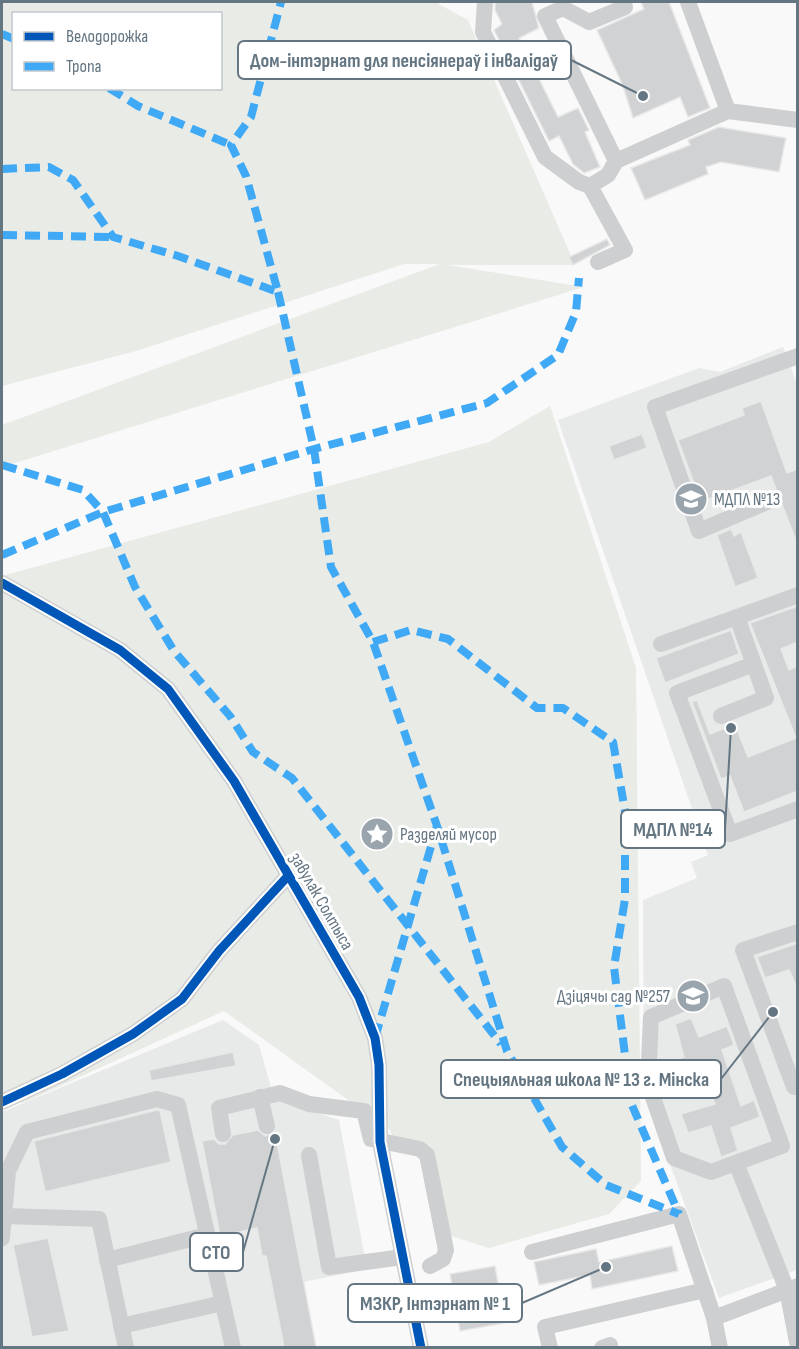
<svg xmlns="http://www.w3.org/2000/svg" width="799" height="1349" font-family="'Sofia Sans Condensed',sans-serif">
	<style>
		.built { fill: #e8e9e9 }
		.green { fill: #e8ebe6; fill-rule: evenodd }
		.building { fill: #d0d2d3; stroke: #e8e8e8; stroke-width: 1.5 }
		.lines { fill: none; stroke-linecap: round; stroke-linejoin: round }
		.minor { stroke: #cecfd0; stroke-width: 16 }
		.quiet { stroke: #3fa9f5; stroke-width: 8; stroke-dasharray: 15 8; stroke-linecap: butt }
		.cycleway-casing { stroke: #fff; stroke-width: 13 }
		.cycleway { stroke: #0057b8; stroke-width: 9 }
		.labels { text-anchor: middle; stroke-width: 6; stroke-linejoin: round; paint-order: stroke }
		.poi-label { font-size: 18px; fill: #657683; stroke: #fff; text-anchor: start }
		.street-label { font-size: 18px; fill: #657683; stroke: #fff }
		.leader { fill: none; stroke: #657683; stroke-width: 2 }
		.callout-dot { fill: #657683; stroke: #fff; stroke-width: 2 }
		.callout { fill: #fff; stroke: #657683; stroke-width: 2 }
		.callout-label { font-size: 20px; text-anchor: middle; font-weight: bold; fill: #657683 }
	</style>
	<rect width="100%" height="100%" fill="#f9f9f9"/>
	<g class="built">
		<polygon points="783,347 797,384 797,1270 719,1298 644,1093 643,900 697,878 691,862 708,855 558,420 699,368 720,372"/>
		<polygon points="223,1020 259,1045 274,1098 339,1120 367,1269 304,1282 316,1347 2,1348 2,1112"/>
	</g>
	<g class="green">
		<path d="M2,2H435L468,20L575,265H448L584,287L2,467V425L440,264H404L136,351L2,386ZM14,14H220V88H14Z"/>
		<polygon points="550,406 636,668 641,1181 609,1214 489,1248 448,1235 431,1148 393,1138 390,1130 224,1011 23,1103 2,1096 2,576 489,442"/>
	</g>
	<g class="building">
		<polygon points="495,2 532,2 539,28 519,38 558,117 578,108 589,130 585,132 600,167 584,173 573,164 559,136 549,141 494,30 502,24 495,10"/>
		<polygon points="641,2 669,2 710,108 688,117 680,97 633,118 623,86 597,30 644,9"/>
		<polygon points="719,127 786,138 779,172 721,162 706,167 708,174 645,200 631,168 690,145 688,140"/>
		<polygon points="607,239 610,245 573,265 569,257"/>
		<polygon points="761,401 787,473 798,469 798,546 771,476 701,502 678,440 744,415 742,408"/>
		<polygon points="642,434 647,448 614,460 609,446"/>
		<polygon points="731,529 734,536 741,532 758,578 735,587 717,535"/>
		<polygon points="798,606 798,642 781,649 789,670 798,666 798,791 744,812 730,776 721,779 692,702 697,700 710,734 735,724 748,757 796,738 750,623"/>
		<polygon points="731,630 739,654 665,683 656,658"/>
		<polygon points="798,943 798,990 789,970 765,978 757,957"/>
		<polygon points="691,1018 699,1037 727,1026 734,1045 722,1050 741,1106 754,1100 760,1117 731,1128 738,1151 721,1157 711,1126 688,1133 681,1114 715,1104 702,1071 668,1081 665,1065 684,1057 675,1024"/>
		<polygon points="233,1052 236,1066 151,1081 149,1070"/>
		<polygon points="157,1110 160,1111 171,1162 45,1192 34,1141"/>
		<polygon points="258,1130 265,1136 275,1132 316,1347 284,1347 266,1256 262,1256 257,1228 220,1236 202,1141 214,1139 219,1144 225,1144 233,1135"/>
		<polygon points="48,1238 69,1331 32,1337 13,1245"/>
		<polygon points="672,1246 678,1271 592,1289 590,1275 539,1285 534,1262 596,1249 599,1262"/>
		<polygon points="495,1266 505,1323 460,1331 450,1274"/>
	</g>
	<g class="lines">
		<g class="minor">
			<polyline points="485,2 483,32 545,157 579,182 590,186"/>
			<polyline points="688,2 728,111 798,120"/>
			<polyline points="616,161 545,16 563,8 589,22 625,7"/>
			<polyline points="598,262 625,250 590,186 608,175 616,161 728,111"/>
			<polyline points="767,502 699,531 655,407 798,356"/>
			<polyline points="2,583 120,650 168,689 234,781 359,997 375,1038 379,1065 380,1142 421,1348"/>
			<polyline points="661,644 737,617"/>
			<polyline points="754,664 677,693 730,834 798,809"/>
			<polyline points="721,716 766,698 737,617 798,595"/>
			<polyline points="798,932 743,950 794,1087 798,1085"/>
			<polygon points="724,986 782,1146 711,1172 674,1158 648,1083 651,1017"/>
			<polyline points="260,1097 267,1126"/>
			<polyline points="2,1102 62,1074 133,1034 182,999 219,951 288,876"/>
			<polyline points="223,1134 219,1108 280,1093 309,1104 364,1111 371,1139 420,1149 427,1155 446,1250 443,1259 430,1266"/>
			<polyline points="309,1155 329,1267 403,1257"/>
			<polyline points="736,1163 787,1290 798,1347"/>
			<polyline points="5,1216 99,1219 126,1348"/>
			<polyline points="2,1238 8,1171 27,1132 157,1099 178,1105 233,1348"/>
			<polyline points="532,1252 679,1214 714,1318"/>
			<polyline points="107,1260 207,1235"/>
			<polyline points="121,1326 223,1303"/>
			<polyline points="550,1348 545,1327 705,1290"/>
			<polyline points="602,1348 610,1345"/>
			<polyline points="720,1348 714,1318 798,1286"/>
		</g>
		<g class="quiet">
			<polyline points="2,34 14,39"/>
			<polyline points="109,88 138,106 231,145"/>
			<polyline points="2,169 49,167 73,180 113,237 178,256 278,292 246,176 231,145 251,117 281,2"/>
			<polyline points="2,235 113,237"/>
			<polyline points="278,292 314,449 331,567 373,642 437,826 507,1051 562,1147 606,1185 679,1214"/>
			<polyline points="2,465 83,490 103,512 135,587 174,651 230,716 253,752 292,778 501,1044"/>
			<polyline points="2,555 103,512 314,449 487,403 558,355 576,312 579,278"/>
			<polyline points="373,642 411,630 448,639 537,708 563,708 613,742 625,811 625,899 614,967 631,1103 679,1214"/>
			<polyline points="375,1038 437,826"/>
		</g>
		<defs>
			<g id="cycleway">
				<polyline points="2,583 120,650 168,689 234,781 359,997 375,1038 379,1065 380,1142 421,1348"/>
				<polyline points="2,1102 62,1074 133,1034 182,999 219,951 288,876"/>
			</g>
		</defs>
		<use href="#cycleway" class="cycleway-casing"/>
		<use href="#cycleway" class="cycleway"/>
	</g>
	<defs>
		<symbol id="university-disc" viewBox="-11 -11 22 22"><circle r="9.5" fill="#99a4ac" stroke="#fff"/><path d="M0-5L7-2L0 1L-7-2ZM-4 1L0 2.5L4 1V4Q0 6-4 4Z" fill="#fff"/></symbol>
		<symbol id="sight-disc" viewBox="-11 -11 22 22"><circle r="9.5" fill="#99a4ac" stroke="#fff"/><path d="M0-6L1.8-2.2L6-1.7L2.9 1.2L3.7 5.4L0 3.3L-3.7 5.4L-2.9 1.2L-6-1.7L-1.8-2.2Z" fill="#fff"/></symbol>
		<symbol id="school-disc" viewBox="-11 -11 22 22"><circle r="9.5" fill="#99a4ac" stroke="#fff"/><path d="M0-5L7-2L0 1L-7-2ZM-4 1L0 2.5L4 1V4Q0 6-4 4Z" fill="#fff"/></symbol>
	</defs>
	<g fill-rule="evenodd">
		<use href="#university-disc" x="672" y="480" width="38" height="38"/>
		<use href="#sight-disc" x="358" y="815" width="38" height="38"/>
		<use href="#school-disc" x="674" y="977" width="38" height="38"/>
	</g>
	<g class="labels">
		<g class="poi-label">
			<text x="714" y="505">МДПЛ №13</text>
			<text x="400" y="840">Разделяй мусор</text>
			<text x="670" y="1002" text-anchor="end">Дзіцячы сад №257</text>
		</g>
		<g class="street-label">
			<text transform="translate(322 901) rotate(60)" y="6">завулак Солтыса</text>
		</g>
	</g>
	<path class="leader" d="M643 96L571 60M731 728L725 829M773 1012L721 1079M275 1139L243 1252M606 1267L522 1303"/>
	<g class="callout-dot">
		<circle cx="643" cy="96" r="6"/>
		<circle cx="731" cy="728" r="6"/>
		<circle cx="773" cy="1012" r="6"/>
		<circle cx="275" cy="1139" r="6"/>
		<circle cx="606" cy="1267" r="6"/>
	</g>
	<g class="callout">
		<rect x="238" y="41" width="333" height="38" rx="6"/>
		<rect x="621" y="810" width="104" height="38" rx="6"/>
		<rect x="441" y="1060" width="280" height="38" rx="6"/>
		<rect x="190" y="1233" width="53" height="38" rx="6"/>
		<rect x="348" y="1284" width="174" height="38" rx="6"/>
	</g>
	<g class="callout-label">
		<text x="404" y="67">Дом-інтэрнат для пенсіянераў і інвалідаў</text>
		<text x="673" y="836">МДПЛ №14</text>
		<text x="581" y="1086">Спецыяльная школа № 13 г. Мінска</text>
		<text x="216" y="1259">СТО</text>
		<text x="435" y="1310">МЗКР, Інтэрнат № 1</text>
	</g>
	<rect width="799" height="1349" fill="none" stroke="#657683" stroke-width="6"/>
	<rect x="12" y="12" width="210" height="78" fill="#ffffff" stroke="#c1c8cd" stroke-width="1.5"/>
	<rect x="24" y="32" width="30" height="9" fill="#0057b8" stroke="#c1c8cd" stroke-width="1.5"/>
	<text x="66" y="42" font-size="18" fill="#657683">Велодорожка</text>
	<rect x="24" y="62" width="30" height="9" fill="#3fa9f5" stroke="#c1c8cd" stroke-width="1.5"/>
	<text x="66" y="72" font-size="18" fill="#657683">Тропа</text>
</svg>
